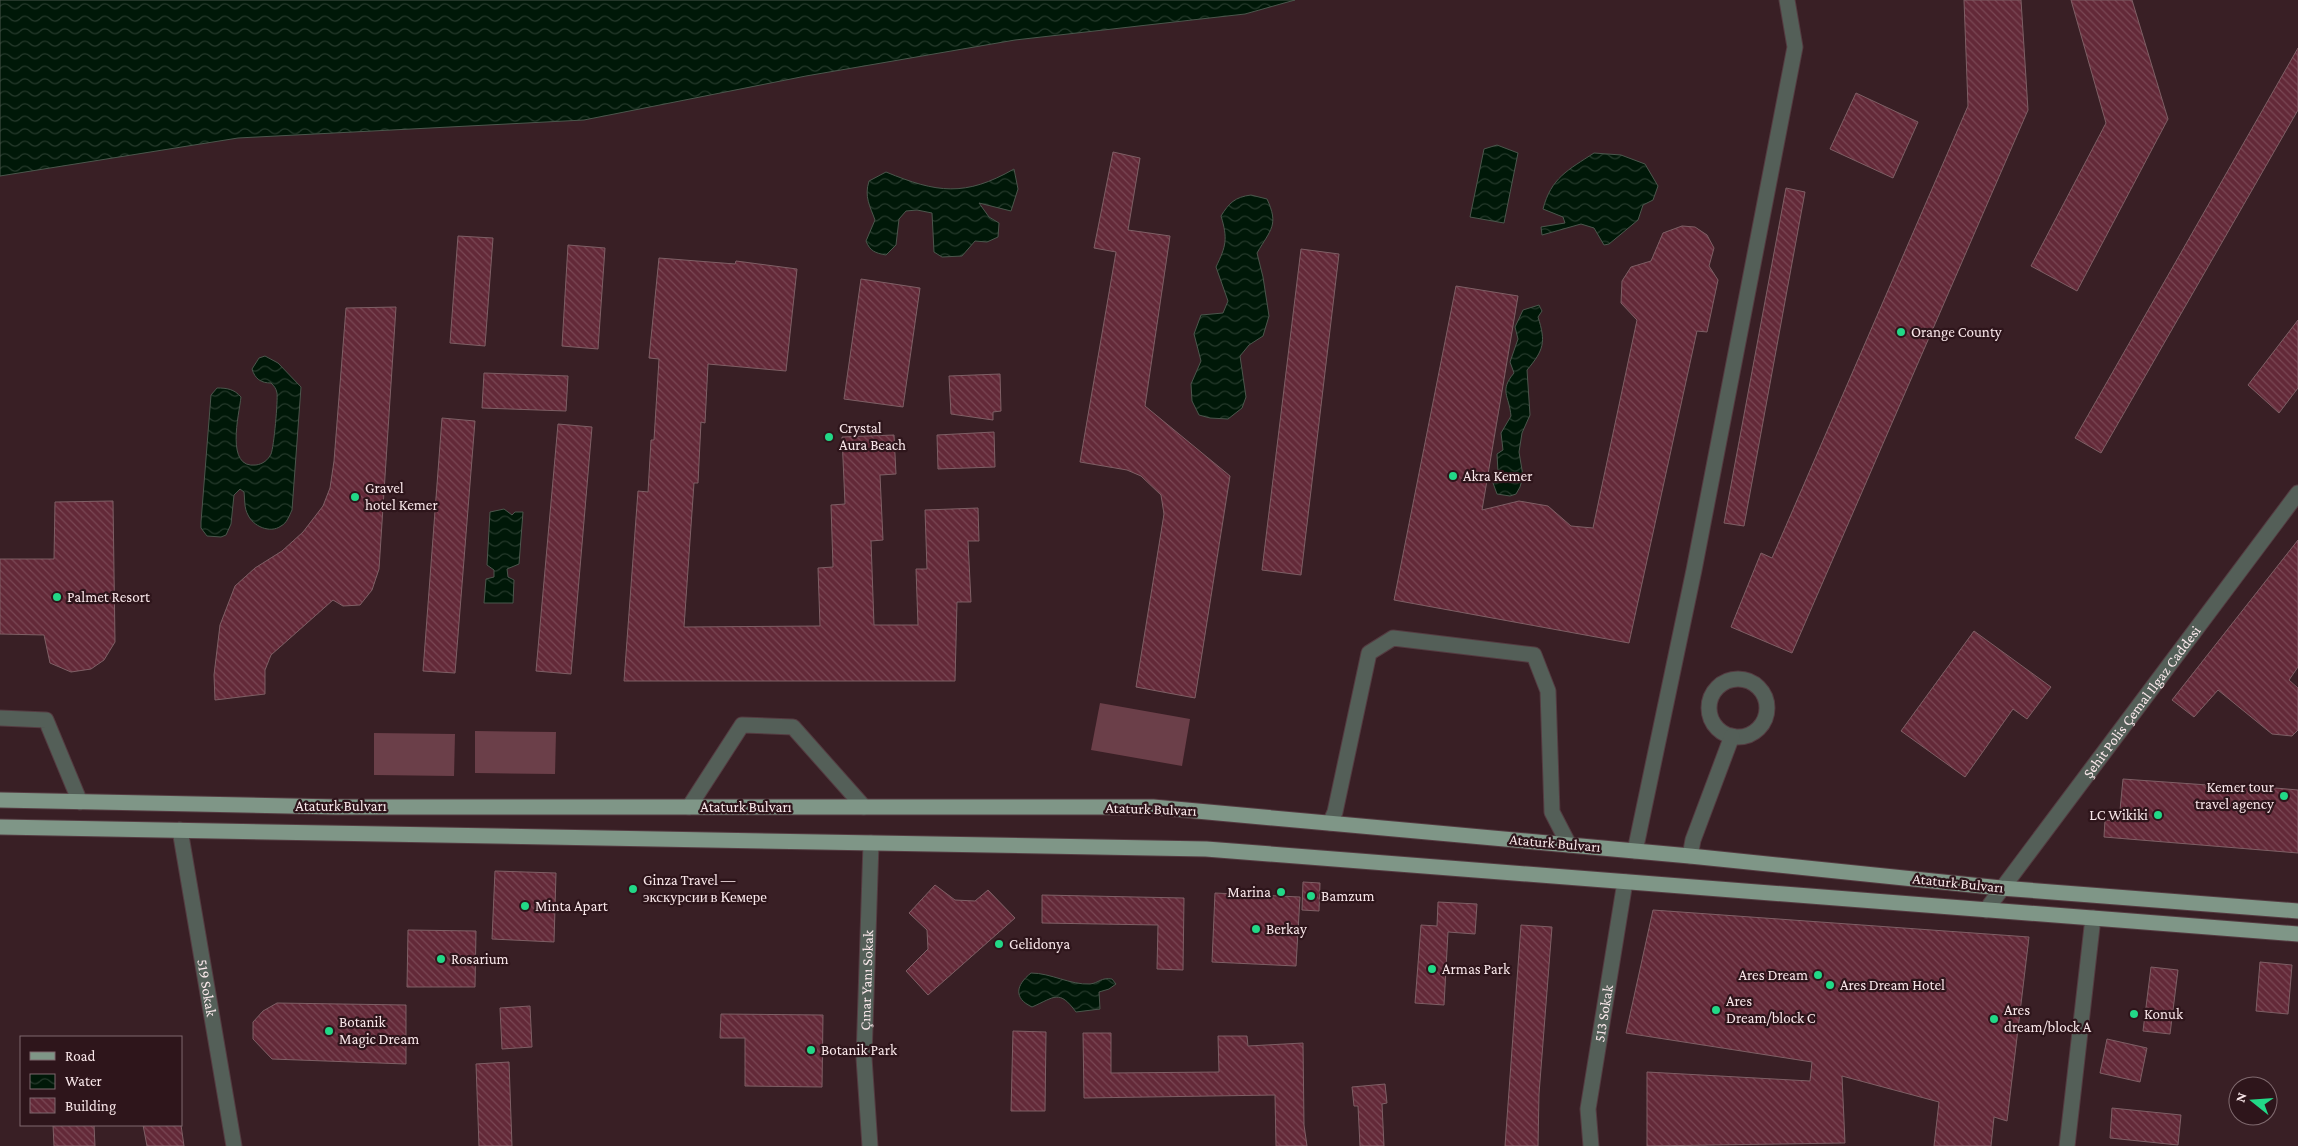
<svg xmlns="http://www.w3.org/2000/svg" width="2298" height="1146" font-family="'Crimson Pro',serif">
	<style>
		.pitch { fill: #6b3f49 }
		.water { fill: url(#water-waves); stroke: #4b564c }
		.building { fill: url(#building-back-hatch); stroke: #7e5f65 }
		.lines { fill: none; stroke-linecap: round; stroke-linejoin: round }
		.minor-casing { stroke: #543b41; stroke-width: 17 }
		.major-casing { stroke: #543b41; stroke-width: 17 }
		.minor { stroke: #545f58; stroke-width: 15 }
		.major { stroke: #7f9687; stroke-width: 15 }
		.poi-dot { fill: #22d887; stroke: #2e151b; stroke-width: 2 }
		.labels { text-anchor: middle; stroke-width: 4.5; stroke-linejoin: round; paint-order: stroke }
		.poi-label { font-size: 15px; fill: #f9e7ea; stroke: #2e151b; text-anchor: start }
		.street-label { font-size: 15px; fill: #f9e7ea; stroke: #2e151b }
	</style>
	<defs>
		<pattern id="water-waves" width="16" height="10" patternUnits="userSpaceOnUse" patternTransform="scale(1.25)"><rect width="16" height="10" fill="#001808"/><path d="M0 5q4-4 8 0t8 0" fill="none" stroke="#263a2c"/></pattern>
		<pattern id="building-back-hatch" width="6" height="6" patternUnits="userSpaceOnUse" patternTransform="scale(1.25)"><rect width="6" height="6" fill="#632938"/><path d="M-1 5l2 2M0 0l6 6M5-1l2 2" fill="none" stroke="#7a4855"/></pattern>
	</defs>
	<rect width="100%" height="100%" fill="#391f25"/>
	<g class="pitch">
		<polygon points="1100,703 1190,719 1182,766 1091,750"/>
		<polygon points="475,731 556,732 555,774 475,773"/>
		<polygon points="374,733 455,734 454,776 374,775"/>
	</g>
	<g class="water">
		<polygon points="0,0 1295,0 1245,14 1015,40 806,76 584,120 238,138 0,176"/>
		<polygon points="1497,145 1518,153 1504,223 1470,217 1484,149"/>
		<path d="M1594,153L1621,155L1645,164L1658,186L1653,200L1643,205L1638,220L1609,244L1604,245L1594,228L1581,224L1542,235L1541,227L1565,223L1563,217L1543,209C1551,178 1568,170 1594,153Z"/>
		<path d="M1014,169L1018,189L1011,211L979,203L989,217L999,223L998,237L987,242L975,241L962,256L942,257L934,252L932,213L917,210L906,211L899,219L896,245L886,255C875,253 870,251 866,241L875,220C870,206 864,197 869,181L886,172C937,193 965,197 1014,169Z"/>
		<path d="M1251,195L1267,199C1279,225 1271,229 1257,253L1263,277L1269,316L1263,336L1249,345L1240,356L1246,397L1242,408L1228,419L1210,418L1199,415L1192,401L1191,384L1201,361L1194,334L1201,315L1223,313L1228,301L1216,267C1226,246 1228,239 1221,216C1229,203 1235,197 1251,195Z"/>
		<path d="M1539,305L1542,311L1538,317C1546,342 1544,350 1527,370L1530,415L1522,433L1519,452L1523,476L1520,487L1516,494L1510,496L1497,494L1493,483L1498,472L1497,454L1503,450L1501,433L1511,416C1509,395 1499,391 1514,373L1510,362L1518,339L1515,327L1523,310Z"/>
		<path d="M265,356L278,363L301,387L292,510C289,516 287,523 281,526C270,534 253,526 248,515C244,508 245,500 244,492L240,489L234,495L231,524L226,535L221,537L207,536L201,528V522L211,395L217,388C227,388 234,389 241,397C239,415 225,469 256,465C263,464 268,460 271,454C274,447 278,400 277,393C276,388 274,386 271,383C261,383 255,379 252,369L259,358Z"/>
		<polygon points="504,509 512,515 515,512 523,512 519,564 507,569 508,577 514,580 513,603 484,603 486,579 494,577 494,570 487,565 490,512"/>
		<path d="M1031,973C1051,973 1070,985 1090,984C1099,983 1101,977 1112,979L1116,984L1109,989L1099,992L1100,1009L1076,1012C1059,989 1055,997 1032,1007C1013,998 1016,985 1031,973Z"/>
	</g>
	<g class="building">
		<polygon points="1964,0 2021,0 2028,110 1792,653 1731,627 1761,553 1772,558 1968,106"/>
		<polygon points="2071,0 2132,0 2168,119 2077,291 2031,266 2106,123"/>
		<polygon points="2298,48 2298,110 2101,453 2075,438"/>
		<polygon points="1856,93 1918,122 1893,178 1830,149"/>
		<polygon points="1113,152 1140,158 1128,230 1170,236 1145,406 1230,476 1195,698 1136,687 1164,514 1161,495 1141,476 1127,470 1080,462 1116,252 1094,248"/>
		<polygon points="1786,188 1805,192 1744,526 1724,523"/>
		<polygon points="1682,226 1695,227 1707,235 1714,248 1709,266 1718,280 1707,332 1697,331 1629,643 1394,600 1456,286 1518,296 1482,510 1519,501 1548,506 1571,526 1593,528 1637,320 1621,303 1622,281 1631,267 1651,261 1663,233"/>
		<polygon points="458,236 493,238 485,346 450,343"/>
		<polygon points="568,245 605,248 598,349 562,346"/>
		<polygon points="1301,249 1339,254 1301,575 1262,570"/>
		<polygon points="659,258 735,264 736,261 797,269 786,371 708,364 705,423 701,422 698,483 694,483 684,627 820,626 818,568 833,567 831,505 845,504 842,437 894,435 896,474 880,475 883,540 871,541 874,625 918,625 916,569 927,569 925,510 978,508 979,541 968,541 971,602 957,602 955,681 624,681 638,491 648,492 651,440 654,440 659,359 649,358"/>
		<polygon points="861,279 920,288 903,407 844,399"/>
		<polygon points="396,307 379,569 372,590 360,605 343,606 333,600 271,655 265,670 265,694 215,700 214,675 220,625 235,586 255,568 282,551 303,532 323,506 330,488 334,461 346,308"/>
		<polygon points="2298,320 2298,388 2279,413 2248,385"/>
		<polygon points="484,373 568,376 566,411 482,408"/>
		<polygon points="1000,374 1001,411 993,412 993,420 951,414 949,376"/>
		<polygon points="442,418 475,421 455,673 423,671"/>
		<polygon points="558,424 592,427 571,674 536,671"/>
		<polygon points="994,432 995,467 938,469 937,435"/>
		<polygon points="113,501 115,642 104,660 91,669 71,672 50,663 44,635 0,634 0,559 54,559 55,502"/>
		<polygon points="2298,540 2298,667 2289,680 2298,688 2298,730 2292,736 2272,734 2218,690 2194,717 2172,700"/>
		<polygon points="1974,631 2051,687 2027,719 2013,709 1965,777 1901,731"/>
		<polygon points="2123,779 2264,789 2264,787 2298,790 2298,853 2104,837 2105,820 2119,821"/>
		<polygon points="495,871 556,873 554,942 492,939"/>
		<polygon points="1303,882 1320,883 1319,911 1302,910"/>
		<polygon points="935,885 955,900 975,901 988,890 1015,918 928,995 906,971 928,949 927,930 909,913"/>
		<polygon points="1215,893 1300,897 1296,966 1212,962"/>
		<polygon points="1042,895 1184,898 1183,970 1157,969 1158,925 1042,923"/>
		<polygon points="1438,902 1477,904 1475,934 1448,932 1444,1005 1415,1003 1421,925 1437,926"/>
		<polygon points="1653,910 2029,937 2007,1121 1994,1117 1991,1146 1934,1146 1939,1102 1842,1076 1845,1143 1647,1146 1647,1072 1810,1081 1812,1062 1626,1033"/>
		<polygon points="1521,925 1552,927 1539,1094 1538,1146 1505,1146"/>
		<polygon points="408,930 476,931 475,987 407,987"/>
		<polygon points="2260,962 2292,965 2288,1014 2256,1011"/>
		<polygon points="2151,967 2178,970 2170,1034 2143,1031"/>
		<polygon points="277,1003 406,1005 406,1064 272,1059 253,1039 253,1022 263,1011"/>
		<polygon points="530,1006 532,1047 502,1049 500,1008"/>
		<polygon points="721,1014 823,1015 822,1087 745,1086 745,1038 720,1038"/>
		<polygon points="1013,1031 1046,1032 1045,1111 1011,1111"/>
		<polygon points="1083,1033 1111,1033 1111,1073 1219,1072 1218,1036 1247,1036 1248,1046 1303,1043 1304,1125 1307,1146 1276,1146 1275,1095 1084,1098"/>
		<polygon points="2107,1039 2147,1048 2140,1082 2100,1073"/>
		<polygon points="509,1062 512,1146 479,1146 476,1064"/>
		<polygon points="1385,1084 1387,1103 1382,1104 1384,1146 1360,1146 1358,1106 1354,1106 1352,1087"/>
		<polygon points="2112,1108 2181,1115 2178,1145 2110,1138"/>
		<polygon points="53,1125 94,1125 95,1146 54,1146"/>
		<polygon points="143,1125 181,1125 184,1146 147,1146"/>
	</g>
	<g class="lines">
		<defs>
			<g id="minor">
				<circle cx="1738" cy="708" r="29"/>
				<polyline points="0,718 46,720 80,802"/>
				<polyline points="689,807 742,725 793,727 864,807"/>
				<polyline points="1330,823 1335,812 1369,653 1393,638 1534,655 1548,691 1552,812 1569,845"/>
				<path id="s1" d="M180,830L234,1146"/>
				<polyline points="1635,851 1694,570 1795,47 1787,0"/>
				<polyline points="1690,856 1693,840 1732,736"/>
				<path id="s2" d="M1986,910L2298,493"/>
				<path id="s3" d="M870,1146L864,1058L871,843"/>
				<path id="s4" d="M1591,1146L1588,1109L1625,882"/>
				<polyline points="2067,1146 2093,918"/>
			</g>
			<g id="major">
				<polyline points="0,800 336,807 1153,807 1690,856 2001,888 2298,911"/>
				<polyline points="0,827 1206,849 2298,934"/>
			</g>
		</defs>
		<use href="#minor" class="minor-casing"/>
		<use href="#major" class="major-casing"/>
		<use href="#minor" class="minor"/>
		<use href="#major" class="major"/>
	</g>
	<g class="poi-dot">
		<circle cx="1901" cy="332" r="5"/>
		<circle cx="829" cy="437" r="5"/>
		<circle cx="1453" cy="476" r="5"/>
		<circle cx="355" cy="497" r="5"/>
		<circle cx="57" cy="597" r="5"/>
		<circle cx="2284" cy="796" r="5"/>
		<circle cx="2158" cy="815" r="5"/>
		<circle cx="633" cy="889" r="5"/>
		<circle cx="1281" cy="892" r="5"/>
		<circle cx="1311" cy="896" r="5"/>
		<circle cx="525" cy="906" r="5"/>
		<circle cx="1256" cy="929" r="5"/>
		<circle cx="999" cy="944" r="5"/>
		<circle cx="441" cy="959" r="5"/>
		<circle cx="1432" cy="969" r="5"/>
		<circle cx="1818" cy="975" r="5"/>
		<circle cx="1830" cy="985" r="5"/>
		<circle cx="1716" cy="1010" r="5"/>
		<circle cx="2134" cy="1014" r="5"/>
		<circle cx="1994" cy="1019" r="5"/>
		<circle cx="329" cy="1031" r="5"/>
		<circle cx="811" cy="1050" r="5"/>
	</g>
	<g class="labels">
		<g class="poi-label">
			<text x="1911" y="337">Orange County</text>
			<text x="839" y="433">Crystal<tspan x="839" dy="17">Aura Beach</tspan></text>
			<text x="1463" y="481">Akra Kemer</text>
			<text x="365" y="493">Gravel<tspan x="365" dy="17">hotel Kemer</tspan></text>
			<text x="67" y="602">Palmet Resort</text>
			<text x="2274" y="792" text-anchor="end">Kemer tour<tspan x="2274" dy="17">travel agency</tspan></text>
			<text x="2148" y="820" text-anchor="end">LC Wikiki</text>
			<text x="643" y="885">Ginza Travel —<tspan x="643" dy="17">экскурсии в Кемере</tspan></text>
			<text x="1271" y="897" text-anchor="end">Marina</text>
			<text x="1321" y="901">Bamzum</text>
			<text x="535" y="911">Minta Apart</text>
			<text x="1266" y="934">Berkay</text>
			<text x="1009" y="949">Gelidonya</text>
			<text x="451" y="964">Rosarium</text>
			<text x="1442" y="974">Armas Park</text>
			<text x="1808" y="980" text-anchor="end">Ares Dream</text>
			<text x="1840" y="990">Ares Dream Hotel</text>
			<text x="1726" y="1006">Ares<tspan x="1726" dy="17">Dream/block C</tspan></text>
			<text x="2004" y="1015">Ares<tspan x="2004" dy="17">dream/block A</tspan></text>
			<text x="2144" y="1019">Konuk</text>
			<text x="339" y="1027">Botanik<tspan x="339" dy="17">Magic Dream</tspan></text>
			<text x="821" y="1055">Botanik Park</text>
		</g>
		<g class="street-label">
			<text dy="5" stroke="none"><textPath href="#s2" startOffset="260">Şehit Polis Çemal Ilgaz Caddesi</textPath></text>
			<text x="341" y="811">Ataturk Bulvarı</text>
			<text x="746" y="812">Ataturk Bulvarı</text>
			<text transform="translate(1151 809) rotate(2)" y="5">Ataturk Bulvarı</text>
			<text transform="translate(1555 843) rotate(5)" y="5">Ataturk Bulvarı</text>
			<text transform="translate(1958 883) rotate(6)" y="5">Ataturk Bulvarı</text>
			<text dy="5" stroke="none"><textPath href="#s3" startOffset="166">Çınar Yanı Sokak</textPath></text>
			<text dy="5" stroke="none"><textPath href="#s1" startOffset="160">519 Sokak</textPath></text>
			<text dy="5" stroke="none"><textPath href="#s4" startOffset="134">513 Sokak</textPath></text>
		</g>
	</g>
	<rect x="20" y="1036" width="162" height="90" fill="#2e151b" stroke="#7f696e"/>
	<rect x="30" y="1052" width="25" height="8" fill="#7f9687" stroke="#7f696e"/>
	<text x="65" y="1061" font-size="15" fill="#f9e7ea">Road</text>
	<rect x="30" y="1074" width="25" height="15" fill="url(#water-waves)" stroke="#7f696e"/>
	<text x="65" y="1086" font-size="15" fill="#f9e7ea">Water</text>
	<rect x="30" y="1098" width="25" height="15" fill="url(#building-back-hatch)" stroke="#7f696e"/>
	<text x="65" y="1111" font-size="15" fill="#f9e7ea">Building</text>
	<g transform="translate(2253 1101) rotate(287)"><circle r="24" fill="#2e151b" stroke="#7f696e"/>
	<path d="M0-4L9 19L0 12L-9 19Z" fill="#22d887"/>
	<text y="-8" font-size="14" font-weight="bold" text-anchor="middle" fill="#f9e7ea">N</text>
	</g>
</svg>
